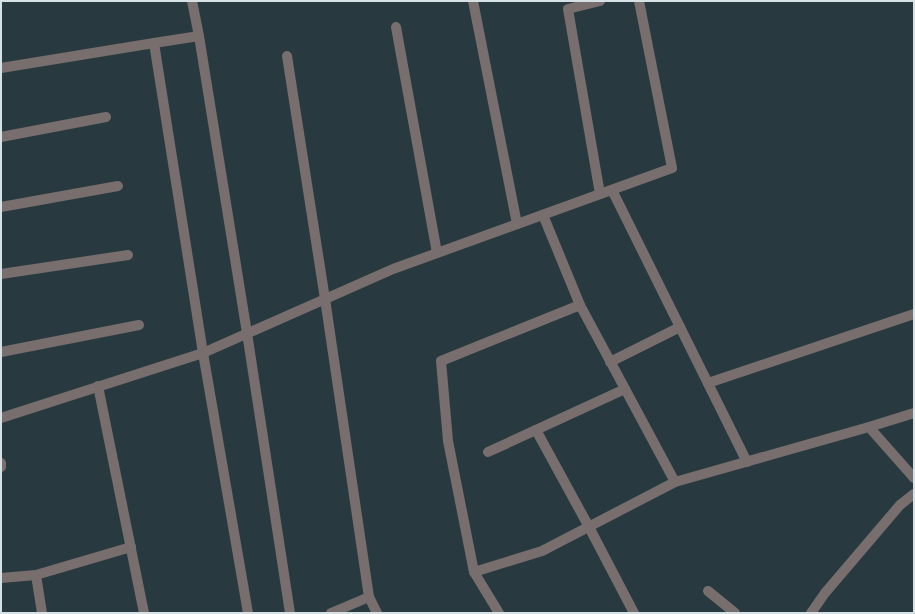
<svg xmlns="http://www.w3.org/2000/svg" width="915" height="614" font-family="Montserrat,sans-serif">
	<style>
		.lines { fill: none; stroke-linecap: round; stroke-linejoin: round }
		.minor { stroke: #776e6d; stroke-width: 10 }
	</style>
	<rect width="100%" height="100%" fill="#283a40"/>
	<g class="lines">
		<g class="minor">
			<polyline points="192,1 199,36"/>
			<polyline points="473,1 517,224"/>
			<polyline points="396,27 437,253"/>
			<polyline points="154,43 199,36 247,333 290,613"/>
			<polyline points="287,56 325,299 369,597"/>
			<polyline points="1,68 154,43 203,353 248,613"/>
			<polyline points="1,137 106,117"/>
			<polyline points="612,190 747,462"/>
			<polyline points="600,194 568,9 600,1"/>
			<polyline points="1,207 118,186"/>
			<polyline points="1,274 128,255"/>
			<polyline points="580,305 675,482"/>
			<polyline points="1,352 139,325"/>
			<polyline points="610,362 680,327"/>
			<polyline points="708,383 914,314"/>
			<polyline points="98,386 144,613"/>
			<polyline points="1,418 203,353 393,269 672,168 639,1"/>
			<polyline points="869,427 914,413"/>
			<polyline points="536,430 589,527 634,613"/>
			<polyline points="488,452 625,389"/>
			<polyline points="1,463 1,467"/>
			<polyline points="474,572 448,441 441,361 580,305 543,215"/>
			<polyline points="36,575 42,613"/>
			<polyline points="1,578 36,575 131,547"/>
			<polyline points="708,591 735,613"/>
			<polyline points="331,613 369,597 377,613"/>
			<polyline points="499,613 474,572 542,551 675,482 869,427 914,478"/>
			<polyline points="811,613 825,593 900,505 914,494"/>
		</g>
	</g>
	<rect width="915" height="614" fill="none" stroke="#d6e1e5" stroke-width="4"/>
</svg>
